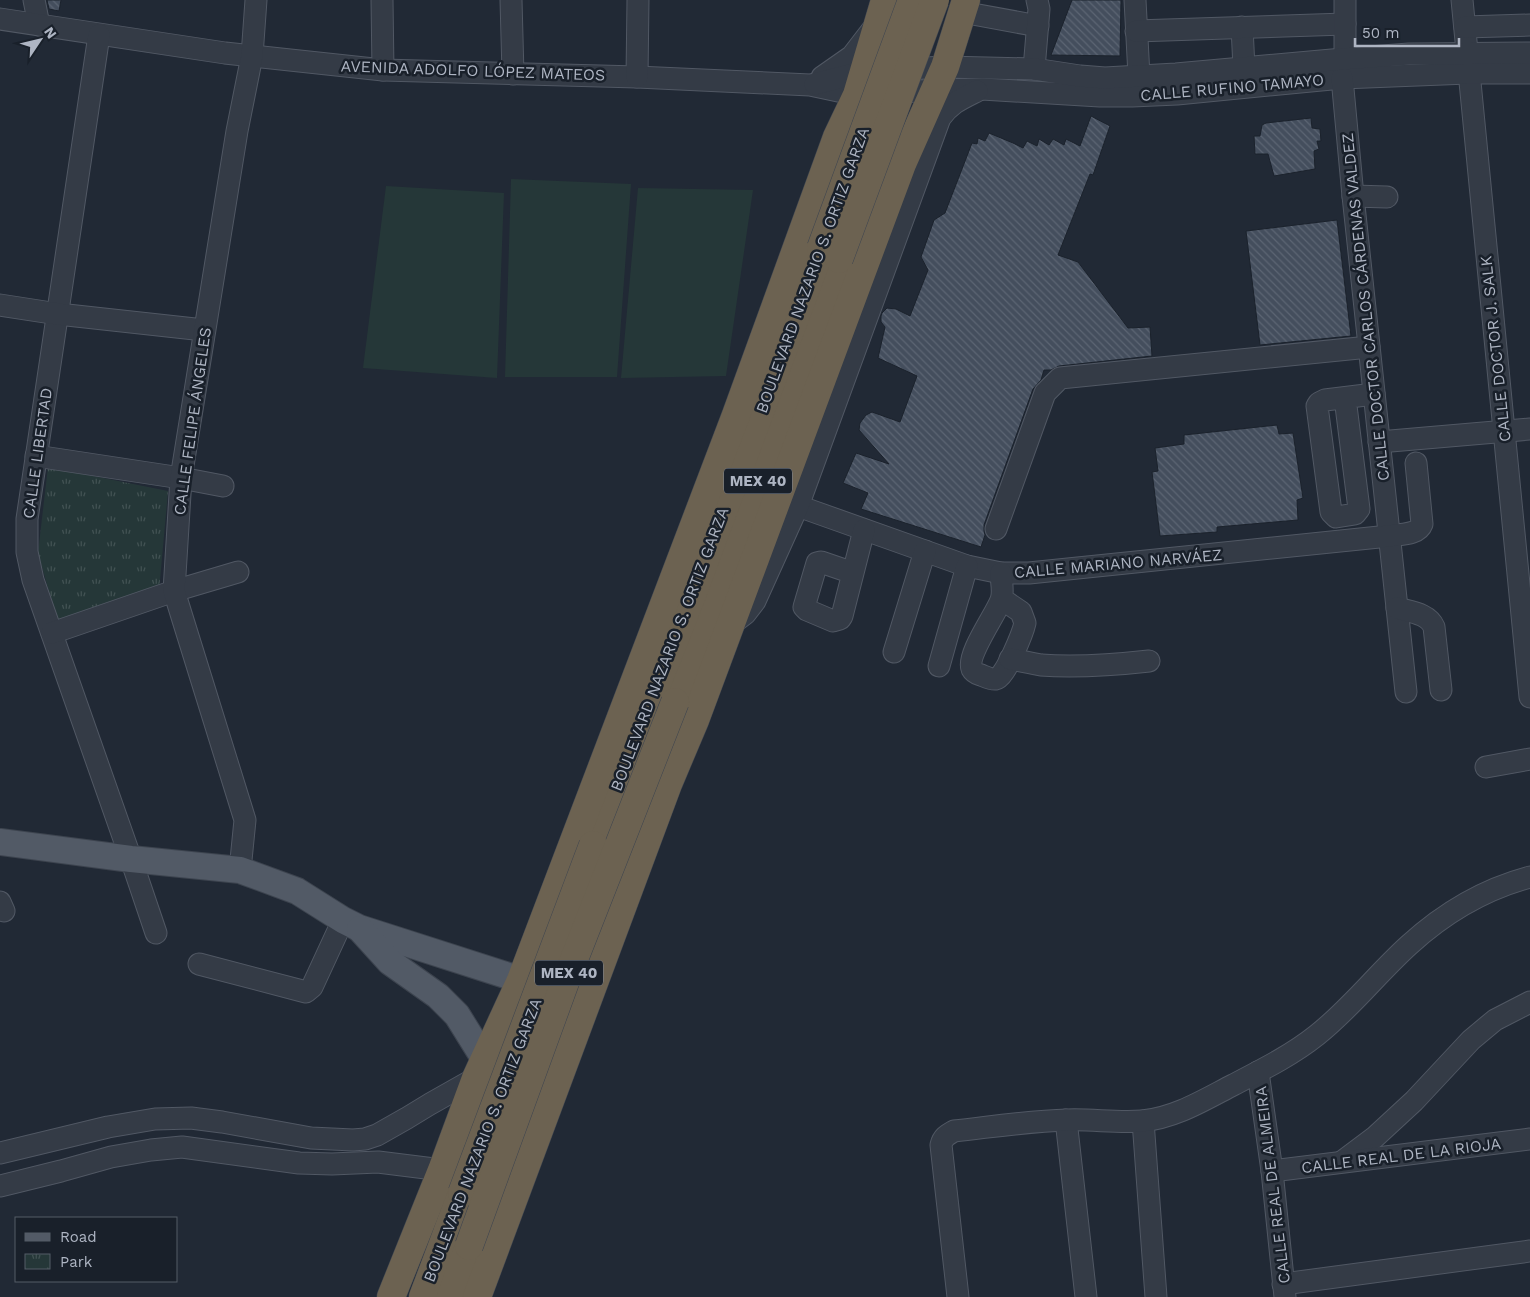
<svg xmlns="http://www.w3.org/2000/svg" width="1530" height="1297" font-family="'Work Sans',sans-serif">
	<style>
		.park { fill: url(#park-tufts) }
		.pitch { fill: #253738 }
		.building { fill: url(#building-back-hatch); stroke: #1b222c }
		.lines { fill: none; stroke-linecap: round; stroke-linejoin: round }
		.minor-casing { stroke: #515864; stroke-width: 23 }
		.major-casing { stroke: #3d444f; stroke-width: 28 }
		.highway-casing { stroke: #3e4550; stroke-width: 29 }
		.minor { stroke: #343b46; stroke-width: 21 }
		.major { stroke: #525a66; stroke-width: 26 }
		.highway { stroke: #6c6251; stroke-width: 28 }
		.highway-bridge-casing { stroke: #3e4550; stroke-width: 29; stroke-linecap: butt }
		.highway-bridge { stroke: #6c6251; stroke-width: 28 }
		.labels { text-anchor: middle; stroke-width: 5; stroke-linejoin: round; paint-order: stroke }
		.shield { fill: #19202a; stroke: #818895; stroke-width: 1 }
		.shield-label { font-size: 15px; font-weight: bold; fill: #aeb5c3 }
		.street-label { font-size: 16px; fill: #aeb5c3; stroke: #19202a }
	</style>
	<defs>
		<pattern id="park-tufts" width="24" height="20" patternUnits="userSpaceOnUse" patternTransform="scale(1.25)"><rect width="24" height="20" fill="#253738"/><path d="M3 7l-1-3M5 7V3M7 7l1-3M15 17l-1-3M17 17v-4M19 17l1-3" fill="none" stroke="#425253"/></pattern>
		<pattern id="building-back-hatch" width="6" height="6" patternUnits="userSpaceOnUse" patternTransform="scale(1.25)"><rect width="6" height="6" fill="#444e5d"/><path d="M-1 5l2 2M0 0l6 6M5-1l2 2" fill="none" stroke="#5c6573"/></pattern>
	</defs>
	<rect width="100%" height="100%" fill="#212935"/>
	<polygon class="park" points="48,467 168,491 159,591 58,623 38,553"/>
	<g class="pitch">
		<polygon points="511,179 631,184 617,377 505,377"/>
		<polygon points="386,186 504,193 497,378 363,368"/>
		<polygon points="638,188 753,190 726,376 621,378"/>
	</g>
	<g class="building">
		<polygon points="47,0 61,0 59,11 49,9"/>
		<polygon points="1072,0 1121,0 1120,56 1051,55"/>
		<polygon points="1091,116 1110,126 1093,175 1090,174 1058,255 1078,262 1128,328 1150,327 1152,356 1059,366 1051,370 1044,370 1041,380 1033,389 984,525 984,531 985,535 981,547 861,509 868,493 843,483 856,453 889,464 859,430 860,423 866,415 872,412 900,422 917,376 878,358 885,327 881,322 881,316 882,313 887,308 896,309 910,316 928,270 921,257 934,220 945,213 972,143 977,144 978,138 985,141 989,133 1013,143 1023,148 1027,141 1037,146 1039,139 1049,145 1053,139 1064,145 1066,139 1080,146"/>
		<polygon points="1311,118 1312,128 1320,129 1321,141 1317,141 1319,149 1314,151 1315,169 1274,176 1268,154 1255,154 1254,136 1260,136 1262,125 1266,123"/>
		<polygon points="1337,220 1351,336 1260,345 1246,231"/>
		<polygon points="1277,425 1279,434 1293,433 1303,498 1297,500 1298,520 1217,527 1217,532 1160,536 1152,472 1158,471 1155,448 1184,444 1184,435"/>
	</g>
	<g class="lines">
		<defs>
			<g id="minor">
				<polyline points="34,0 39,25"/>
				<polyline points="382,0 383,70"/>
				<polyline points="511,0 513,74"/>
				<polyline points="1135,0 1139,76"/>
				<polyline points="1462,0 1530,697"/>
				<polyline points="962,12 1038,26"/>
				<polyline points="0,19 225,53 383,70 637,77 810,85 857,95 935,90 982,89 1100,96 1132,96 1177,94 1342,78 1468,73 1530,73"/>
				<polyline points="1242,27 1244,68"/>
				<polyline points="1465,27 1530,25"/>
				<polyline points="1136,31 1345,24"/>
				<polyline points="99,35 27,519 27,552 33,580 131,859 156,933"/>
				<polyline points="1345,59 1345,0"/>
				<polyline points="1034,69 1039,9 1037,0"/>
				<polyline points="637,77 638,0"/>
				<polyline points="822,77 852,56 872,30"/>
				<polyline points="1342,78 1353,196 1406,692"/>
				<polyline points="815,84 865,71 945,67 1034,69 1080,76 1105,78 1176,74 1343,59 1409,54 1530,53"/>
				<polyline points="1353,196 1387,197"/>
				<polyline points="0,305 58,314 204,330"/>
				<polyline points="1345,398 1359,509 1355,514 1336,517 1331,512 1317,406 1319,403 1325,400 1374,394"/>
				<polyline points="1379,442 1530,429"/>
				<polyline points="36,456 181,478 223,486"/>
				<path d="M798,506L967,566L1001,573H1029L1389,536C1400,534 1418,535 1422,524L1416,463"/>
				<polyline points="996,529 1045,393 1060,378 1369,347"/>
				<polyline points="853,573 821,562 817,563 804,607 807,610 833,621 840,619 842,616 864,530"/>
				<path d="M1001,573C1001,581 1004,592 1001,600C996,614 966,655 972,669C974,673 978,674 981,675C986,677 992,680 996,679C1005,678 1023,632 1025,623L1021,612L1002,599"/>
				<path d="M1397,608C1410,612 1428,613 1434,627L1441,690"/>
				<path d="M732,624L745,614L755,601L798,506L940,118C951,103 961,99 977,91"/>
				<polyline points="52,633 174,591 238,572"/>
				<polyline points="894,652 925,551"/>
				<path d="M1010,659C1021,661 1031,663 1041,665C1077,668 1113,665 1149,661"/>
				<polyline points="939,666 967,566"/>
				<polyline points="1486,767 1530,759"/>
				<polyline points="240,870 245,820 174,591 181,478 237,131 252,56 256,0"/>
				<polyline points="0,902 4,911"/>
				<polyline points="199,964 306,992 312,987 343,920"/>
				<polyline points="1258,1072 1272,1171 1285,1297"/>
				<polyline points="1066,1120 1086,1297"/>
				<polyline points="1143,1121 1156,1297"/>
				<polyline points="0,1153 108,1127 155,1119 191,1118 222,1122 311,1138 353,1140 365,1139 377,1135 407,1118 430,1104 476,1078"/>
				<polyline points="1343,1161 1375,1137 1414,1101 1471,1040 1495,1020 1530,1002"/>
				<polyline points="1272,1171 1530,1139"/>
				<polyline points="0,1186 61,1171 111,1157 151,1150 182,1147 299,1163 332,1164 378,1162 442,1170"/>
				<polyline points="1283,1284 1530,1251"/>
				<path d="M958,1297L941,1145C943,1137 947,1135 954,1131C991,1127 1029,1121 1067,1120C1092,1119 1117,1123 1142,1121C1175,1118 1204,1100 1233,1085C1262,1070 1292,1055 1317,1035C1351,1008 1377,974 1409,945C1444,913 1485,889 1530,877"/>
			</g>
			<g id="major">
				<polyline points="0,842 131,859 240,870 297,891 343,920 359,928 521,980 541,988"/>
				<polyline points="360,929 390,962 438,996 457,1015 485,1060"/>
			</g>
			<g id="highway">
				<polyline points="675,702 722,581 839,259"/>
				<polyline points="593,845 689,603 821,248"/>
				<polyline points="391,1297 442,1170 476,1078 521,980 736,415 837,137 857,95 885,0"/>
				<polyline points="423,1297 462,1193"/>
				<polyline points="451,1297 469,1246"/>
				<polyline points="477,1297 668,784 695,720 902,164 945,67 966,0"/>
			</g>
		</defs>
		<use href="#minor" class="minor-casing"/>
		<use href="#major" class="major-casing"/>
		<use href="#highway" class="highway-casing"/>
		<use href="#minor" class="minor"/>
		<use href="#major" class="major"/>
		<use href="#highway" class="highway"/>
		<defs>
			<g id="highway-bridge">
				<polyline points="821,248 912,0"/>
				<polyline points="839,259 935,0"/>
				<polyline points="462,1193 593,845"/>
				<polyline points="469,1246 564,985 675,702"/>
			</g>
		</defs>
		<use href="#highway-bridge" class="highway-bridge-casing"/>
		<use href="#highway-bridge" class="highway-bridge"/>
	</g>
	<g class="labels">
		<g class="shield">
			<rect x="724" y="468.5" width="68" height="25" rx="4"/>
			<rect x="535" y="960.5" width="68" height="25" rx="4"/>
		</g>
		<g class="shield-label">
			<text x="758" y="486">MEX 40</text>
			<text x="569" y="978">MEX 40</text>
		</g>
		<g class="street-label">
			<text transform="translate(473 70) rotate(2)" y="6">AVENIDA ADOLFO LÓPEZ MATEOS</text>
			<text transform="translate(1232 87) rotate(-5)" y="6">CALLE RUFINO TAMAYO</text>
			<text transform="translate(812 270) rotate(-70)" y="6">BOULEVARD NAZARIO S. ORTIZ GARZA</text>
			<text transform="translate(1365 307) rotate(-96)" y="6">CALLE DOCTOR CARLOS CÁRDENAS VALDEZ</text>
			<text transform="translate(1495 349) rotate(-96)" y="6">CALLE DOCTOR J. SALK</text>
			<text transform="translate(192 421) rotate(-82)" y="6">CALLE FELIPE ÁNGELES</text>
			<text transform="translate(37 453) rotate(-82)" y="6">CALLE LIBERTAD</text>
			<text transform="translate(1118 563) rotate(-5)" y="6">CALLE MARIANO NARVÁEZ</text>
			<text transform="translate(669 649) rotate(-69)" y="6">BOULEVARD NAZARIO S. ORTIZ GARZA</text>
			<text transform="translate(482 1140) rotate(-69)" y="6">BOULEVARD NAZARIO S. ORTIZ GARZA</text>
			<text transform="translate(1401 1155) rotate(-7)" y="6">CALLE REAL DE LA RIOJA</text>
			<text transform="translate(1272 1185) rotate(-97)" y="6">CALLE REAL DE ALMEIRA</text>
		</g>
	</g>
	<rect x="15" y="1217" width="162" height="65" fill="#19202a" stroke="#555c67"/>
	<rect x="25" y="1233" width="25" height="8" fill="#525a66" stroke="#555c67"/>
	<text x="60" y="1242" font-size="15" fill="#aeb5c3">Road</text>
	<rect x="25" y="1254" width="25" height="15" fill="url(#park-tufts)" stroke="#555c67"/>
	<text x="60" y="1267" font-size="15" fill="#aeb5c3">Park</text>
	<g transform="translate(40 40) rotate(55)" stroke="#19202a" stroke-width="4" paint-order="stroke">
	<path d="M0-4L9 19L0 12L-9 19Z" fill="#aeb5c3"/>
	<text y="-8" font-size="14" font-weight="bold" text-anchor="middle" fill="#aeb5c3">N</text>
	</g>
	<path d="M1355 38v8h104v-8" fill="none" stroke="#aeb5c3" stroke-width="2.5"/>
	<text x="1362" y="38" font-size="15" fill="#aeb5c3" stroke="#19202a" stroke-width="4" paint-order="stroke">50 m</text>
</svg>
